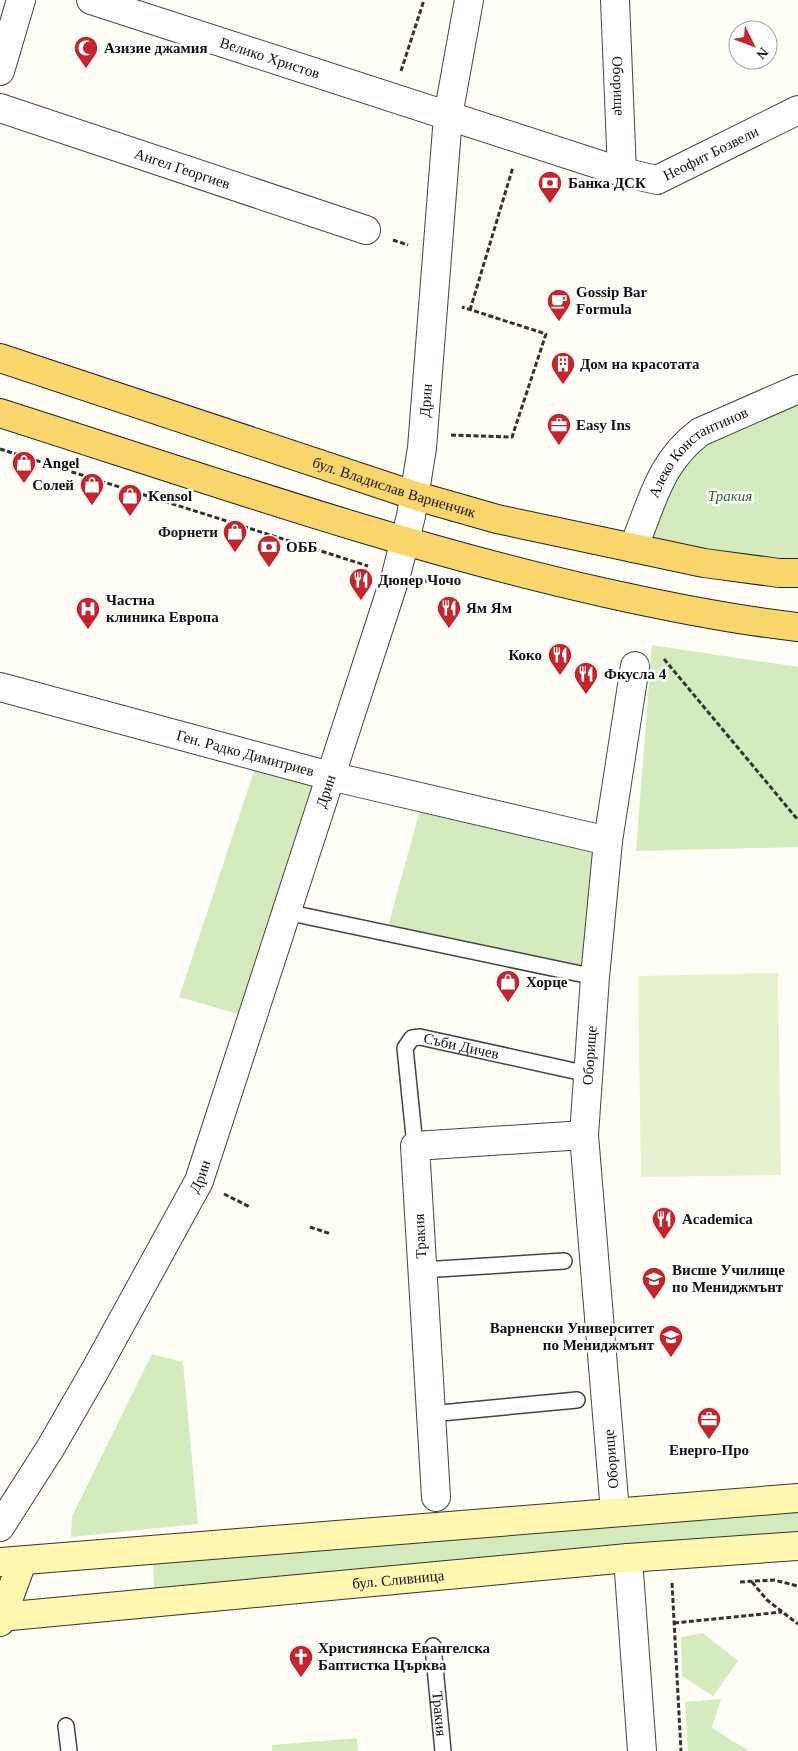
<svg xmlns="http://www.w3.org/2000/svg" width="798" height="1751" font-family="'Times New Roman',serif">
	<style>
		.green { fill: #d5ebbd }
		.pitch { fill: #e6f2cf }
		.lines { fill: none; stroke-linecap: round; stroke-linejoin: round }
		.service-casing { stroke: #444; stroke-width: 18 }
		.minor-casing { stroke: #444; stroke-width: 30 }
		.tertiary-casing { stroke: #444; stroke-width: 30 }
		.secondary-casing { stroke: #333; stroke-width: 30 }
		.primary-casing { stroke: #222; stroke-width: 30 }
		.path { stroke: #333; stroke-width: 3; stroke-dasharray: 5 2.5; stroke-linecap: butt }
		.service { stroke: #fff; stroke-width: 15 }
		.minor { stroke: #fff; stroke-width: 28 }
		.tertiary { stroke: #fff; stroke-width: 28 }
		.secondary { stroke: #fff6b0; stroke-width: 28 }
		.primary { stroke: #f9d66b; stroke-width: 28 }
		.labels { text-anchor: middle; stroke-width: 5; stroke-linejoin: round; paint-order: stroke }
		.poi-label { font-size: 15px; font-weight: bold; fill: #111; stroke: #fff; text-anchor: start }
		.street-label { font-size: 15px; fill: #111; stroke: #fff }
		.park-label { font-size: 15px; font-style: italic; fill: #2f6b1f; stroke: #fff }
	</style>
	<rect width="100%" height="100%" fill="#fffdf5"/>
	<g class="green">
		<polygon points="798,401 798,573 633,548 675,455"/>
		<polygon points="652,645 798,667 798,847 636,851"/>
		<polygon points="259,756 330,776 252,1018 179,997"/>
		<polygon points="423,798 608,841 595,977 386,934"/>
		<polygon points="152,1354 183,1362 198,1524 71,1537 72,1516"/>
		<polygon points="798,1499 798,1548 155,1602 152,1551"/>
		<polygon points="703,1633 738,1661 713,1696 682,1676 681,1637"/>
		<polygon points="721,1699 712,1728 749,1751 688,1751 685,1702"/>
		<polygon points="357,1738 358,1751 272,1751 272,1745"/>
	</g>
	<polygon class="pitch" points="778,973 781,1175 641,1177 638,976"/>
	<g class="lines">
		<defs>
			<g id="service">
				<polyline points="286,912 595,977"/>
				<path id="s1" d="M415,1146L405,1048L412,1038L420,1037L588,1074"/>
				<polyline points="422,1270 564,1261"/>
				<polyline points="430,1414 577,1400"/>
				<path id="s2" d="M433,1646L443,1751"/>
				<polyline points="66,1726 69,1751"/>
			</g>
			<g id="minor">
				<path id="s3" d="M91,0L622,172L657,180L798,110"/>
				<path id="s4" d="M615,0L622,172"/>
				<polyline points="0,71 21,0"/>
				<path id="s5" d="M0,108L366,230"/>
				<path id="s6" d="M633,548C653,502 658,464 700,432L798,389"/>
				<path id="s7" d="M0,687L330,776L608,841"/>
				<polyline points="436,1497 415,1146 584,1135"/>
				<path id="s8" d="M615,1512L584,1135L595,977L608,841L635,666"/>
				<polyline points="628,1558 642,1751"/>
			</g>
			<g id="tertiary">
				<path id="s9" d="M0,1527L51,1447L97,1367L199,1181L396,575L411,516L422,448L448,116L469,0"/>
			</g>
			<g id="secondary">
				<polyline points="0,1562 798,1498"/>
				<path id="s10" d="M0,1617L628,1558L798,1546"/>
				<polyline points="0,1622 22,1562"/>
			</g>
			<g id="primary">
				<path id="s11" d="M0,358L413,495L497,519L704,563L779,573H798"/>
				<path d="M0,413C201,477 400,547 606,593C669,607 733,620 798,627"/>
			</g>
		</defs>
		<use href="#service" class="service-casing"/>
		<use href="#minor" class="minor-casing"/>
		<use href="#tertiary" class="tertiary-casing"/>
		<use href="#secondary" class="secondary-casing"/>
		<use href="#primary" class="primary-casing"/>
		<g class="path">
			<polyline points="401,71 424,0"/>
			<polyline points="393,240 408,245"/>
			<polyline points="470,310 513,167"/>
			<polyline points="451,435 512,437 546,334 462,307"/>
			<polyline points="0,449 368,566"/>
			<polyline points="425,581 439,583"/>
			<polyline points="664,659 798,820"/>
			<polyline points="224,1194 250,1207"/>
			<polyline points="310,1227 331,1234"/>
			<polyline points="740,1582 774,1580 798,1586"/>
			<polyline points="752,1582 767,1600 798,1624"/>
			<polyline points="672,1583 681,1751"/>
			<polyline points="674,1623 782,1612"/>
		</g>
		<use href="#service" class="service"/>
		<use href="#minor" class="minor"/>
		<use href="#tertiary" class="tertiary"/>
		<use href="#secondary" class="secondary"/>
		<use href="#primary" class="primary"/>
	</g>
	<defs>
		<symbol id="mosque-pin" viewBox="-11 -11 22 30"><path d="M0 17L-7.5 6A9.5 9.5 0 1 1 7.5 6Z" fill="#c4262e" stroke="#fff"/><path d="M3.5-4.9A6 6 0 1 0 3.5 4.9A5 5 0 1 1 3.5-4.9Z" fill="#fff"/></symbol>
		<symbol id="bank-pin" viewBox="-11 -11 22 30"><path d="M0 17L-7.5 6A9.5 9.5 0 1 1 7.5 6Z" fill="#c4262e" stroke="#fff"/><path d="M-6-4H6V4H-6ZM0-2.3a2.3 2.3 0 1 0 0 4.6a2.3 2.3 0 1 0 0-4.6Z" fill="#fff"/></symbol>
		<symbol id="cafe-pin" viewBox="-11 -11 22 30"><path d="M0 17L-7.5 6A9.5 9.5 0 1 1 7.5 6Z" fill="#c4262e" stroke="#fff"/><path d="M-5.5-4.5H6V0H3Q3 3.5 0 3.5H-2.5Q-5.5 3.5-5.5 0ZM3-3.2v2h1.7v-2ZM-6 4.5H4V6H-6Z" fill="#fff"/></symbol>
		<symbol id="building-pin" viewBox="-11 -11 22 30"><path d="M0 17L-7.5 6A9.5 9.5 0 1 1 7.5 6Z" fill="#c4262e" stroke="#fff"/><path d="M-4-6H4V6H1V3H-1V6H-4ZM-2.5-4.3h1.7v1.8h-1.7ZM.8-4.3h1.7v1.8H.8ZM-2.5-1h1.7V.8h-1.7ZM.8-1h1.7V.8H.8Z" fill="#fff"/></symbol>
		<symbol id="office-pin" viewBox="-11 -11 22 30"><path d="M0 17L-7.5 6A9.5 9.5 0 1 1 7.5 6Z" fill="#c4262e" stroke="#fff"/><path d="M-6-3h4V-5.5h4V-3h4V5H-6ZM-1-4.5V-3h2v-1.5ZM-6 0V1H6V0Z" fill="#fff"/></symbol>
		<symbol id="shop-pin" viewBox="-11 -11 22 30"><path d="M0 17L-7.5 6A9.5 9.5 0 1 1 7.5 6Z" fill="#c4262e" stroke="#fff"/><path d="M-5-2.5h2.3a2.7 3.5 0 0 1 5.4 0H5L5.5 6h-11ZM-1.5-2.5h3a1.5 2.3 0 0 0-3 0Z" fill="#fff"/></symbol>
		<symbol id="restaurant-pin" viewBox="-11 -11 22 30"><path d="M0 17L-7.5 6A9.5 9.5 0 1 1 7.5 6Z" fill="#c4262e" stroke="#fff"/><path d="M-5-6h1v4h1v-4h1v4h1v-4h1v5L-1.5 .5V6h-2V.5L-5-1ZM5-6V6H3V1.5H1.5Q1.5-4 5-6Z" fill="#fff"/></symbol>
		<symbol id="hospital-pin" viewBox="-11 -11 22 30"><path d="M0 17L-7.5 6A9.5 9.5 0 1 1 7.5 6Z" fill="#c4262e" stroke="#fff"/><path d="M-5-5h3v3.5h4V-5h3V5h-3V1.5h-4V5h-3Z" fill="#fff"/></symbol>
		<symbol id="university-pin" viewBox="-11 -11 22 30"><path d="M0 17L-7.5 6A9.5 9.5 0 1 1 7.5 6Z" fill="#c4262e" stroke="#fff"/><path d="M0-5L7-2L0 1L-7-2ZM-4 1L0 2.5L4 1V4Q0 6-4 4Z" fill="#fff"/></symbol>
		<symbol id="church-pin" viewBox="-11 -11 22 30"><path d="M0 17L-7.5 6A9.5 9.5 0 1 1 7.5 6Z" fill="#c4262e" stroke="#fff"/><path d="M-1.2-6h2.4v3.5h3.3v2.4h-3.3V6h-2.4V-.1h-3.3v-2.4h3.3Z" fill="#fff"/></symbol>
	</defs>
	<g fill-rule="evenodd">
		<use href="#mosque-pin" x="72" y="34" width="28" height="38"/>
		<use href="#bank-pin" x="536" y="169" width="28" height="38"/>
		<use href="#cafe-pin" x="545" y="287" width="28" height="38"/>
		<use href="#building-pin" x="549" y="350" width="28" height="38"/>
		<use href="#office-pin" x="545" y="411" width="28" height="38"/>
		<use href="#shop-pin" x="10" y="449" width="28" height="38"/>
		<use href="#shop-pin" x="78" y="471" width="28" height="38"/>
		<use href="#shop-pin" x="116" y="482" width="28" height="38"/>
		<use href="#shop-pin" x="221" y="518" width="28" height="38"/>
		<use href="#bank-pin" x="255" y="533" width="28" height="38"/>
		<use href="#restaurant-pin" x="347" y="566" width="28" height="38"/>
		<use href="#restaurant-pin" x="435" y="594" width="28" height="38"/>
		<use href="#hospital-pin" x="74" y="595" width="28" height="38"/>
		<use href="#restaurant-pin" x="546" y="641" width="28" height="38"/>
		<use href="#restaurant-pin" x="572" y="660" width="28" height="38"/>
		<use href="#shop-pin" x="494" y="968" width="28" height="38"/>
		<use href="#restaurant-pin" x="650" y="1205" width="28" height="38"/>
		<use href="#university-pin" x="640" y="1265" width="28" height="38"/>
		<use href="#university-pin" x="657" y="1323" width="28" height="38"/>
		<use href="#office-pin" x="695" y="1405" width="28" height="38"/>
		<use href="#church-pin" x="287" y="1643" width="28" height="38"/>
	</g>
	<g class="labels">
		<g class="poi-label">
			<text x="104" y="53">Азизие джамия</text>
			<text x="568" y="188">Банка ДСК</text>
			<text x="576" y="297">Gossip Bar<tspan x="576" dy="17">Formula</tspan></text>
			<text x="580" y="369">Дом на красотата</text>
			<text x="576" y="430">Easy Ins</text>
			<text x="42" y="468">Angel</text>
			<text x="74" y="490" text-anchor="end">Солей</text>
			<text x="148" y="501">Kensol</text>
			<text x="218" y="537" text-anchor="end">Форнети</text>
			<text x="286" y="552">ОББ</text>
			<text x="378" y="585">Дюнер Чочо</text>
			<text x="106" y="605">Частна<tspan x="106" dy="17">клиника Европа</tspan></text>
			<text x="466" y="613">Ям Ям</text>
			<text x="542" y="660" text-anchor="end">Коко</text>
			<text x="604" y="679">Фкусла 4</text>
			<text x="526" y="987">Хорце</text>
			<text x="682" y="1224">Academica</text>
			<text x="672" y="1275">Висше Училище<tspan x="672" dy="17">по Мениджмънт</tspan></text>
			<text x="654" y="1333" text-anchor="end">Варненски Университет<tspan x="654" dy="17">по Мениджмънт</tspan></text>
			<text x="709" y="1455" text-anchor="middle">Енерго-Про</text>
			<text x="318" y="1653">Християнска Евангелска<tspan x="318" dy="17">Баптистка Църква</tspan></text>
		</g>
		<g class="street-label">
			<text dy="5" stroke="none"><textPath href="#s3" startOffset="188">Велико Христов</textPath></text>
			<text dy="5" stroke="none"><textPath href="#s4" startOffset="86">Оборище</textPath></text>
			<text dy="5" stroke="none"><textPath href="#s3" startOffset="654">Неофит Бозвели</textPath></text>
			<text dy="5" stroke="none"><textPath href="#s5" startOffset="192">Ангел Георгиев</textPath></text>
			<text dy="5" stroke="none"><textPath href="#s9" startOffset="1214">Дрин</textPath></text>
			<text dy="5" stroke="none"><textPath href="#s6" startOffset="121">Алеко Константинов</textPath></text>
			<text dy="5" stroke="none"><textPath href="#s11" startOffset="415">бул. Владислав Варненчик</textPath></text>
			<text dy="5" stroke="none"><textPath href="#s7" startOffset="254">Ген. Радко Димитриев</textPath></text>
			<text dy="5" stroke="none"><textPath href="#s9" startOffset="809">Дрин</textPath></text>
			<text dy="5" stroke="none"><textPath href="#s1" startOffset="161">Съби Дичев</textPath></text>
			<text dy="5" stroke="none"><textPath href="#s8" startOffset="458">Оборище</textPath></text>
			<text dy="5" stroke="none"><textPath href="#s9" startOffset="404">Дрин</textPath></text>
			<text transform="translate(420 1236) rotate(-93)" y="5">Тракия</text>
			<text transform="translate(611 1459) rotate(-95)" y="5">Оборище</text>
			<text dy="5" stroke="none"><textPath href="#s10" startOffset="400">бул. Сливница</textPath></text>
			<text dy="5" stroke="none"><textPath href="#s2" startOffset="68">Тракия</textPath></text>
		</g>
		<g class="park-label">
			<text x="730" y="501">Тракия</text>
		</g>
	</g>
	<g transform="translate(753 45) rotate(132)"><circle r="24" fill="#ffffff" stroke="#a0a0a0"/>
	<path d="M0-4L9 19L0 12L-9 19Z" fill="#c4262e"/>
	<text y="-8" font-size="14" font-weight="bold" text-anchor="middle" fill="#111111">N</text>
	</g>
</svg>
